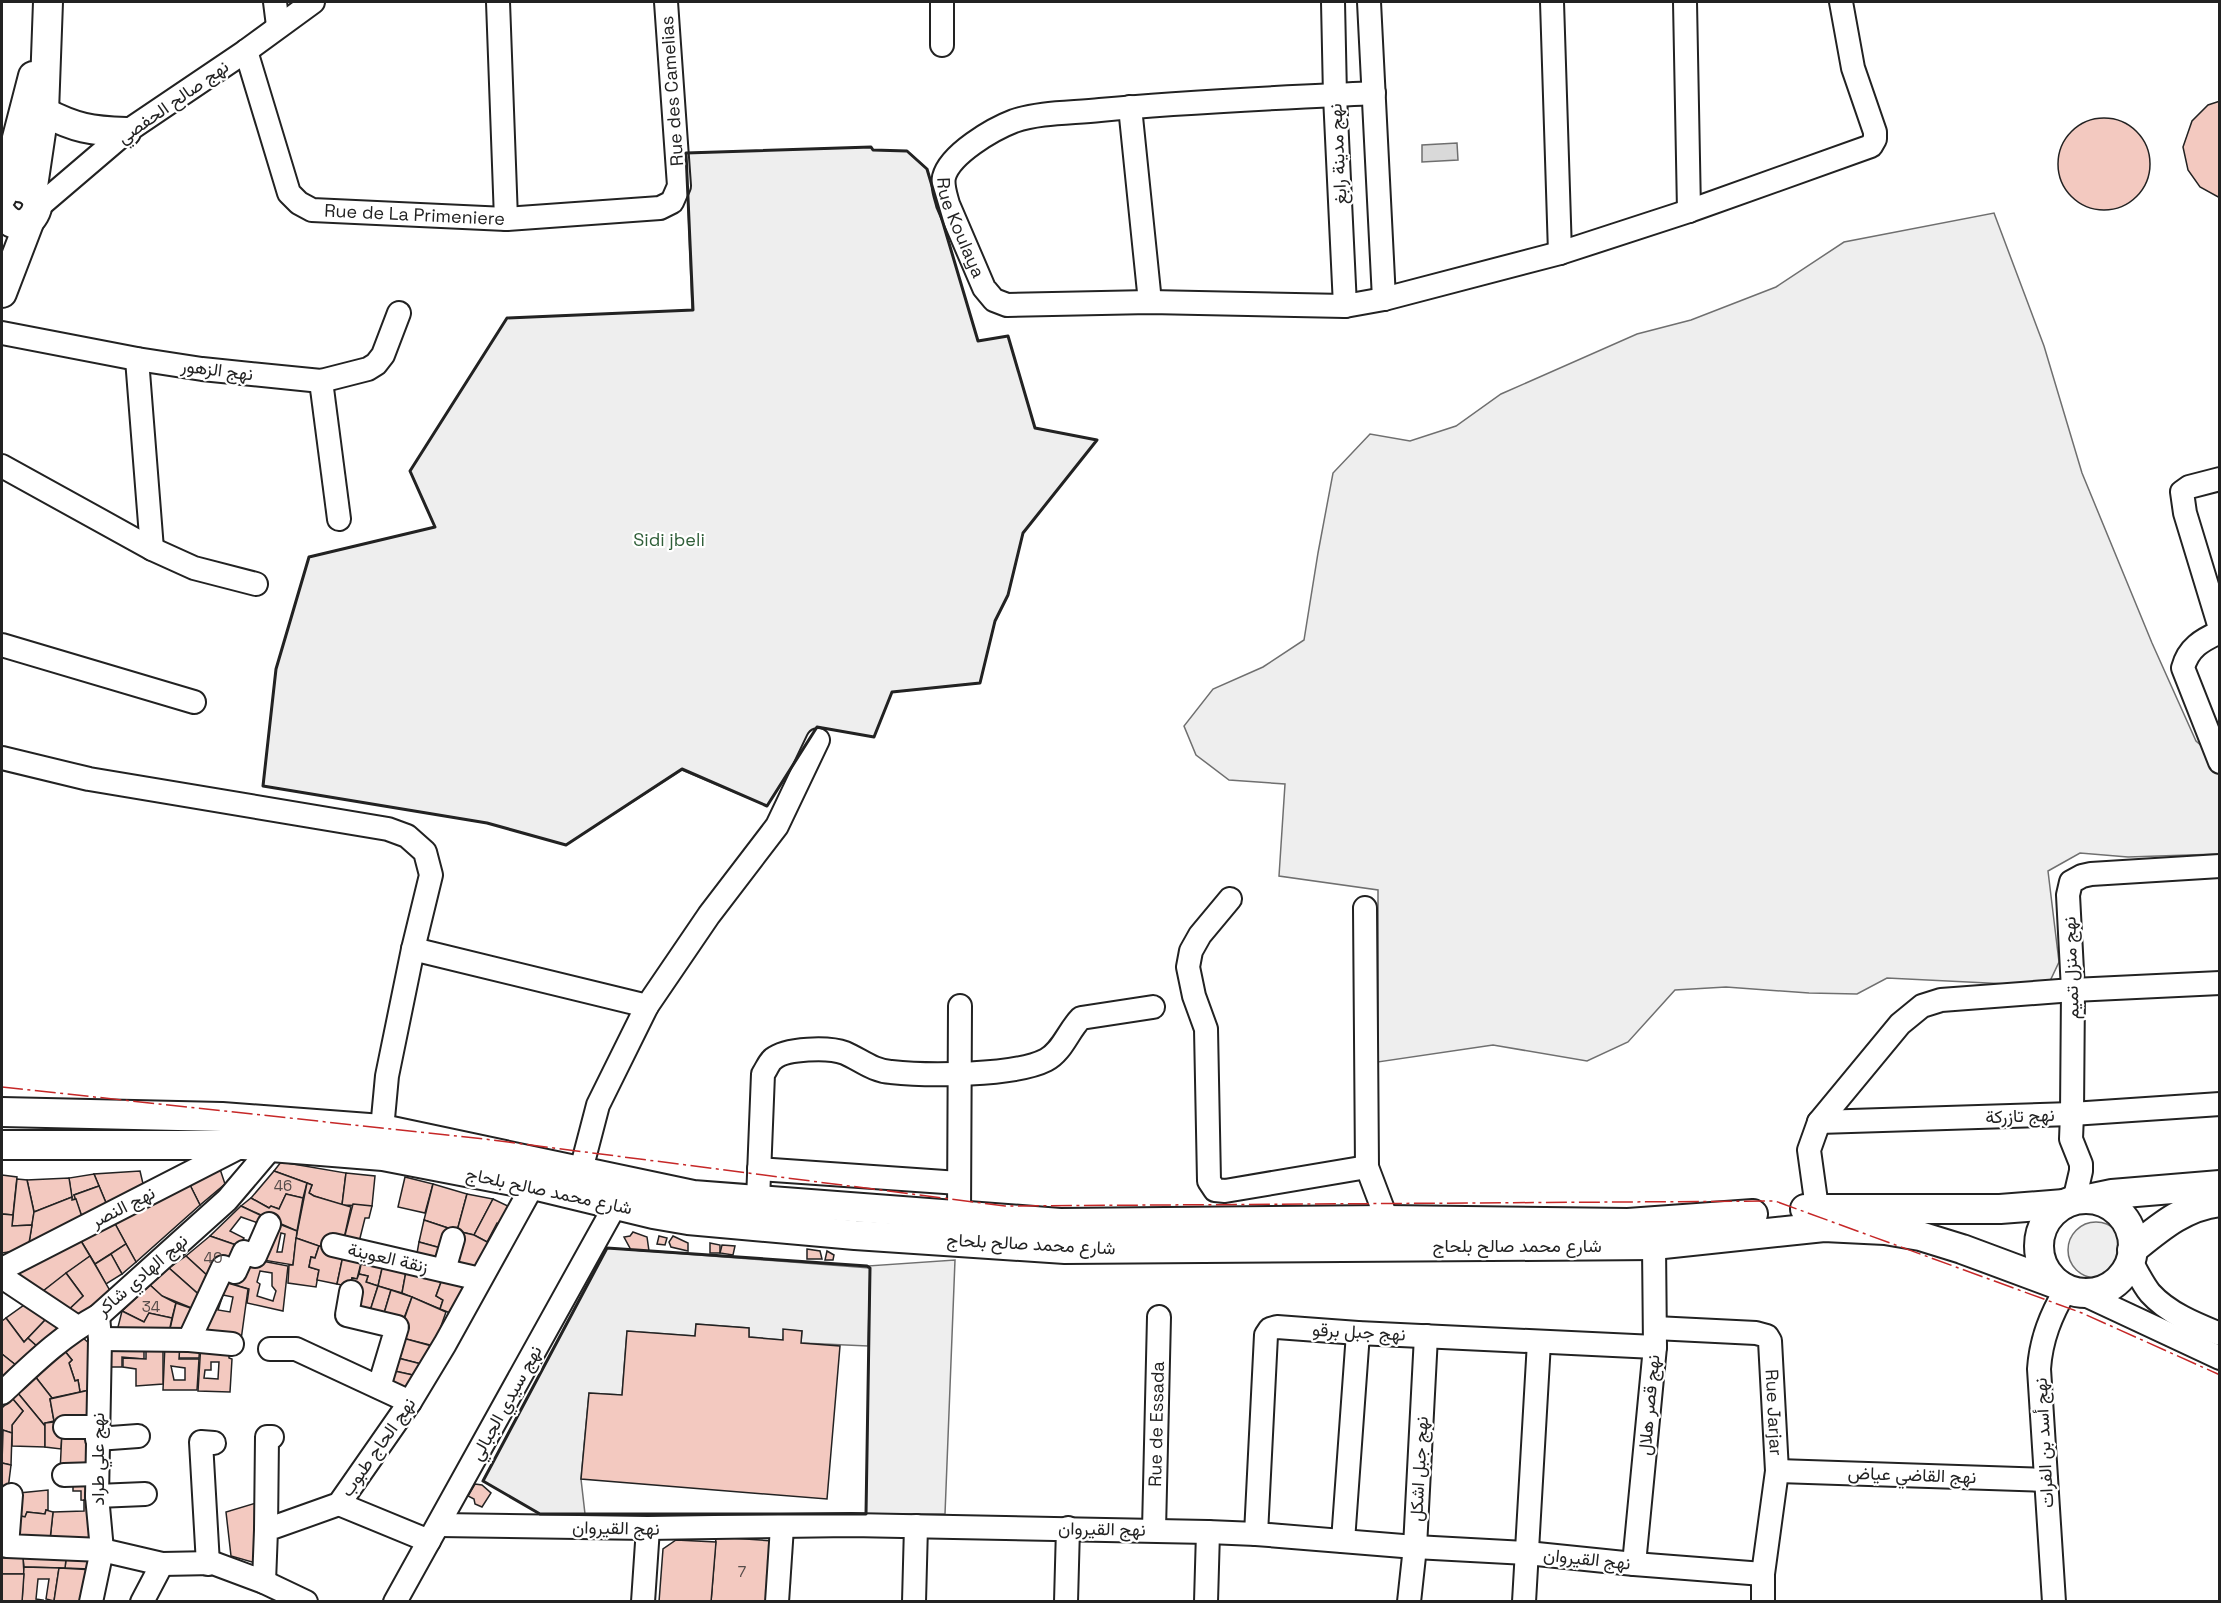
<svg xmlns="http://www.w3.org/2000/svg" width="2221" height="1603" font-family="'Space Grotesk',Vazirmatn,sans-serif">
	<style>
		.green { fill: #eee; stroke: #6f6f6f; stroke-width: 1.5 }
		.parking { fill: #ededed; stroke: #6f6f6f; stroke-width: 1.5 }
		.water { fill: #d9d9d9; stroke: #6f6f6f; stroke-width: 1.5 }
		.building { fill: #f3c9c0; stroke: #222; stroke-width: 1.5; fill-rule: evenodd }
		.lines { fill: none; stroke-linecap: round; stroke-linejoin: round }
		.minor-casing { stroke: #222; stroke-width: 26 }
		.major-casing { stroke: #222; stroke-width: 32 }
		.minor { stroke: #fff; stroke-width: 22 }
		.major { stroke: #fff; stroke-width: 28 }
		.wall { stroke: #222; stroke-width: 3 }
		.power { stroke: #c62828; stroke-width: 1.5; stroke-dasharray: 21 4.5 3 4.5; stroke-linecap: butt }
		.labels { text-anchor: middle; stroke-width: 4.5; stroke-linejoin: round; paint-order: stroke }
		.number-label { font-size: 15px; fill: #564c4a }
		.street-label { font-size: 18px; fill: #222; stroke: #fff }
		.park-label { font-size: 18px; fill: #2f5e38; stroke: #fff }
	</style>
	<rect width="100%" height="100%" fill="#fff"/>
	<g class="green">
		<polygon points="871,147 873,150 907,151 927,169 978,341 1008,336 1035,428 1097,440 1023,533 1008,595 995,621 980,683 892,692 874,737 817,727 767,806 682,770 566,845 487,823 263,786 276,669 309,557 435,527 410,471 507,318 692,310 686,153"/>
		<polygon points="1994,213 2044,346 2082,473 2152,643 2196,741 2219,761 2219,854 2128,857 2080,853 2048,871 2059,962 2050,981 2008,984 1887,978 1857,994 1809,993 1726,987 1675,990 1628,1042 1587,1061 1493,1045 1378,1062 1378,890 1279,876 1285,784 1229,780 1196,755 1184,726 1213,689 1263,667 1304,640 1318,553 1333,473 1370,434 1410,441 1456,426 1501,394 1637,334 1691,320 1776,287 1844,242"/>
		<circle cx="2096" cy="1250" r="28"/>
		<polygon points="955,1260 945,1514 866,1514 870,1268 867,1266"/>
	</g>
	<polygon class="parking" points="607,1248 870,1268 868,1346 801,1343 802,1331 784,1330 783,1340 749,1337 749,1328 696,1324 695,1336 627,1331 622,1395 589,1393 581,1479 585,1514 540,1514 483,1481"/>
	<polygon class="water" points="1457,143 1458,160 1422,162 1422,145"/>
	<g class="building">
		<polygon points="2220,101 2220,198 2200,187 2188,170 2183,147 2192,121 2208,105"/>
		<circle cx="2104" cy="164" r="46"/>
		<polygon points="281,1162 346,1173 342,1205 314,1196 309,1193 312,1185 307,1183 274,1171"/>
		<polygon points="219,1166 225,1184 200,1205 188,1181"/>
		<polygon points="140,1171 145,1192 109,1210 94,1174"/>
		<polygon points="274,1171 307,1183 303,1198 286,1194 279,1209 271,1206 269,1208 251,1198"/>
		<polygon points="346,1173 375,1176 372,1206 342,1205"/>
		<polygon points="94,1174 99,1186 74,1195 76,1199 72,1200 69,1178"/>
		<polygon points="2,1175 17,1177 13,1215 2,1214"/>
		<polygon points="405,1177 433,1184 425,1213 398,1207"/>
		<polygon points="69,1178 72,1197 34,1212 27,1180"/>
		<polygon points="17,1179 27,1180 34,1212 32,1225 12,1226"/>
		<polygon points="188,1181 200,1205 136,1262 113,1220"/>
		<polygon points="307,1183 312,1185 309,1193 314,1196 351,1207 343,1243 327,1249 296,1238"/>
		<polygon points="433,1184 467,1194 457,1231 424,1220"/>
		<polygon points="99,1186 109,1210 83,1220 74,1195"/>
		<polygon points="286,1194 303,1198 297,1231 241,1206 251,1198 269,1208 271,1206 279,1209"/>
		<polygon points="467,1194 493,1199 474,1235 457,1231"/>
		<polygon points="72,1197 72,1200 76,1199 83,1220 28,1249 34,1212"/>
		<polygon points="493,1199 510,1207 501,1224 497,1223 487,1242 474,1235"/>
		<polygon points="353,1204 372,1206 369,1218 365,1218 358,1246 343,1243"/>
		<polygon points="241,1206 268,1219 246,1248 258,1223 241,1217 230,1231 244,1238 239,1246 210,1236"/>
		<polygon points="2,1214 13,1215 12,1226 32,1225 28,1249 2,1253"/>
		<polygon points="113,1220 126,1244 95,1264 78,1236"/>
		<polygon points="424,1220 454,1230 448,1250 419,1242"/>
		<path d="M274,1222L297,1231L293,1265L263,1260ZM281,1233L285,1234L282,1252H277Z"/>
		<polygon points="457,1231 474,1235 493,1245 478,1275 447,1267"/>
		<polygon points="633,1232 647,1237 649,1251 631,1250 624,1237 630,1236"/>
		<polygon points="78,1236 90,1256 38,1295 18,1283 18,1268"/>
		<polygon points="210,1236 239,1246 235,1265 210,1278 186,1256"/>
		<polygon points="659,1236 667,1238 665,1245 657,1244"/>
		<polygon points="673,1236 688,1243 688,1251 671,1247 669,1242"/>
		<polygon points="296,1238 319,1246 315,1258 311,1257 309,1267 319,1270 316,1287 288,1283 289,1265 293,1265"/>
		<polygon points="419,1242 448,1250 444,1265 416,1259"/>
		<polygon points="710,1243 720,1245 720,1253 710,1253"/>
		<polygon points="126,1244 136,1262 122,1274 111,1254"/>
		<polygon points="722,1245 735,1246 733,1255 720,1253"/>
		<polygon points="319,1246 344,1251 337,1284 317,1280 319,1270 309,1267 311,1257 315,1258"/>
		<polygon points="807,1249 820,1251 822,1259 807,1259"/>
		<polygon points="344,1251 363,1255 357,1279 352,1278 350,1287 337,1284"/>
		<polygon points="827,1251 834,1255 833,1260 825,1260"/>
		<polygon points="111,1254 122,1274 106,1284 95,1264"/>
		<polygon points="363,1255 384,1260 378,1286 366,1282 368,1276 359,1274"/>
		<polygon points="90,1256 112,1294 78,1322 65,1313 83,1296 66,1273"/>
		<polygon points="186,1256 210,1278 205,1300 169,1268"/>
		<path d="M247,1258L288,1266L283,1311L247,1303L249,1289L235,1285ZM260,1271L272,1273V1286L276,1291L273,1301L257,1296L260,1284L257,1282Z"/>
		<polygon points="384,1260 407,1266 402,1293 378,1286"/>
		<polygon points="407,1266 444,1274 436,1296 443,1300 440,1309 402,1293"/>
		<polygon points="169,1268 205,1300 199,1311 162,1296 150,1285"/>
		<polygon points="66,1273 83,1296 65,1313 38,1295"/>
		<polygon points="359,1274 368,1276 366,1282 378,1286 368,1317 352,1312 350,1287 352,1278 357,1279"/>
		<polygon points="444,1274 476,1282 458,1316 440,1309 443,1300 436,1296"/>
		<path d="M221,1281L248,1289L241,1340L196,1332ZM223,1295L233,1297L230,1312L218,1310Z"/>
		<polygon points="150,1285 162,1296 176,1303 172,1318 149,1313 144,1322 122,1311"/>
		<polygon points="378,1286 391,1290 382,1320 368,1317"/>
		<polygon points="391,1290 412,1297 401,1326 382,1320"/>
		<polygon points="412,1297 446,1312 434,1346 406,1339 400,1331"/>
		<polygon points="27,1303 47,1318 24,1342 6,1318"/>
		<polygon points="176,1303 199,1311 189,1337 168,1337"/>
		<polygon points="122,1311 144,1322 149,1313 172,1318 168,1337 116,1335"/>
		<polygon points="6,1318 24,1342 28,1338 38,1347 17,1366 2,1354 2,1321"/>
		<polygon points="47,1318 56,1322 59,1331 38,1347 28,1338"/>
		<polygon points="696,1324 749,1328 749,1337 783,1340 783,1329 802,1331 801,1343 840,1346 827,1499 581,1479 589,1393 622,1395 627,1331 695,1336"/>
		<polygon points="82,1337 91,1345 94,1389 80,1392 78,1380 75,1381 69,1363 72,1360 64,1350"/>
		<polygon points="399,1337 439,1348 429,1366 394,1357"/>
		<polygon points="180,1341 200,1342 199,1358 179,1358"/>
		<polygon points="112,1342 144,1342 144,1359 122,1357 122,1367 110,1367"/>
		<path d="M180,1342L179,1359H199L197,1390H163L165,1344ZM171,1366L185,1368V1380H174Z"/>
		<polygon points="146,1343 163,1344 163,1384 136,1386 136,1369 123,1367 123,1358 146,1359"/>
		<path d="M201,1343L229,1346V1358L232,1359L230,1392L198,1391ZM211,1362H219L218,1379L204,1378L205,1370H211Z"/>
		<polygon points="64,1350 72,1360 69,1363 75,1381 78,1380 80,1392 52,1398 34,1375"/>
		<polygon points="2,1354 17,1366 2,1380"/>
		<polygon points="394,1357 429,1366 422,1377 390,1370"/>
		<polygon points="390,1370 422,1377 409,1398 384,1387"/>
		<polygon points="34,1375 52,1398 50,1399 54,1421 45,1423 45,1426 17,1392"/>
		<polygon points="94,1389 93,1421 54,1421 50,1399"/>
		<polygon points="17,1392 45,1426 45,1447 12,1446 12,1425 23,1411 12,1398"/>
		<polygon points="12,1398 23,1411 12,1425 12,1433 2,1430 2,1408"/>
		<polygon points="63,1421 61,1449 45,1447 45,1423"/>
		<polygon points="3,1430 12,1433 11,1465 2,1463"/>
		<polygon points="62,1431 94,1432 93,1469 60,1472"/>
		<polygon points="2,1463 11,1465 7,1497 4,1487 2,1486"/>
		<polygon points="73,1478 89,1479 97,1501 81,1500 81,1491 73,1491"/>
		<polygon points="475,1484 482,1485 491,1493 482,1507 475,1504 474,1499 468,1496"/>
		<polygon points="48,1490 48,1511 46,1510 45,1514 27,1512 25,1517 16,1515 19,1493"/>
		<polygon points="84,1500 97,1501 99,1543 50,1540 53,1512 84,1511"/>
		<polygon points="263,1501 261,1556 252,1562 231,1556 226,1512"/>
		<polygon points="46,1510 53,1512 50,1540 13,1539 16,1515 25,1517 27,1512 45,1514"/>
		<polygon points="716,1537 773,1541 768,1602 711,1602"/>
		<polygon points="676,1540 716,1542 711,1602 659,1602 663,1549"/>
		<polygon points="67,1551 89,1553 89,1569 65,1568"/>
		<polygon points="67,1551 65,1568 24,1567 23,1558"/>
		<polygon points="2,1558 23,1558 24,1574 2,1574"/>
		<polygon points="24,1567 59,1568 54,1601 46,1599 49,1579 38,1579 36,1599 43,1600 42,1602 22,1602"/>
		<polygon points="59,1568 95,1570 88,1602 54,1601"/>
		<polygon points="2,1574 24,1574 22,1602 2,1602"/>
	</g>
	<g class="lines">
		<defs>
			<g id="minor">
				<polyline points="275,2 278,26"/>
				<polyline points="498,2 506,219"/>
				<polyline points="1333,2 1335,96 1345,306"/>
				<polyline points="1369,2 1384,299"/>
				<polyline points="1552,2 1560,253"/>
				<polyline points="1685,2 1689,211"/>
				<polyline points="942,45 942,2"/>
				<path id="s1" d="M246,51L289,193L299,203L312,210L506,219L660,208L672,202L679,186L666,2"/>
				<path id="s2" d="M1374,93C1283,98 1191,101 1100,110C1072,113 1040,112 1014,121C993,129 950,154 944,177C942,186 946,196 948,204L984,288L994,300L1007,305L1150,302L1345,306L1384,299L1560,253L1689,211L1871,146L1875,139V132L1853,68L1841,2"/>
				<polyline points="1130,107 1150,302"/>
				<polyline points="37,208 126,132 246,51 313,2"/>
				<polyline points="2,333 137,359 202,369 321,381 368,369 376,364 383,355 399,313"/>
				<polyline points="137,359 152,549"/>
				<polyline points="321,381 339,519"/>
				<polyline points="2,466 152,549 194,568 256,584"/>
				<polyline points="2220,479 2189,487 2182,492 2185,513 2220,628"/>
				<path d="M2220,632C2202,640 2188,648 2183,668L2220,762"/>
				<polyline points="2,645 194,702"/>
				<polyline points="2,758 89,779 388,829 407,836 425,852 431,875 413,949 387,1076 382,1129"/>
				<polyline points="1230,899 1200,935 1191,951 1188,967 1194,996 1206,1029 1209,1181 1215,1190 1225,1191 1367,1167"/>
				<polyline points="1365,908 1367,1167 1387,1220"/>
				<polyline points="413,949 647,1006 709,915 777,826 818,740"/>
				<polyline points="1819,1122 2072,1114 2220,1104"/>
				<polyline points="759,1169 959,1183"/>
				<polyline points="581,1170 598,1105 647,1006"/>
				<path d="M758,1200L763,1074C766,1070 769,1062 773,1059C786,1048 829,1047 845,1053C861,1060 873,1071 891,1072C927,1076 1015,1076 1046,1060C1062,1052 1068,1031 1081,1018L1153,1007"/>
				<polyline points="2074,1201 2081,1171 2081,1164 2071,1139 2072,1114 2073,990 2068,895 2071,882 2082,876 2091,874 2220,866"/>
				<polyline points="1817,1208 1809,1150 1819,1122 1900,1024 1922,1006 1941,1000 2073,990 2220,983"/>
				<polyline points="959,1216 960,1006"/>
				<polyline points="333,1245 480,1279"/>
				<path d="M2130,1260C2137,1271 2142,1283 2150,1293C2168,1313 2195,1324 2220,1334"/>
				<polyline points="2,1269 242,1146"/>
				<polyline points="444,1270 453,1239"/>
				<polyline points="2,1277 77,1327"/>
				<polyline points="351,1292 347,1315 397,1327 379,1387"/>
				<polyline points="2081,1293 2220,1358"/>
				<path id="s3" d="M1655,1328L1756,1333L1767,1336L1770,1341L1777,1471L1763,1574V1602"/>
				<polyline points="100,1339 189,1340 223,1267 235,1272 244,1252 255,1256 269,1224"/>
				<polyline points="189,1340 232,1344"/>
				<polyline points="270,1349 296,1349 410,1402"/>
				<path d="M2,1393C32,1365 61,1336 98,1316L227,1200L272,1147"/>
				<polyline points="65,1427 97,1427"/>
				<polyline points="97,1439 138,1436"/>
				<polyline points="1777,1471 2046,1480"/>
				<polyline points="64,1475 97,1474"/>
				<polyline points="11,1495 7,1546 102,1550 162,1564 213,1563 264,1582 266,1530 339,1504 410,1402 445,1344 533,1185"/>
				<polyline points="97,1496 145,1494"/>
				<polyline points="339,1504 429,1541"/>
				<polyline points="439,1525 648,1528 851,1525 1208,1532 1256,1534 1415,1547 1527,1553 1634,1564 1763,1574"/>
				<polyline points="266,1530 267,1437 272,1437"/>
				<path id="s4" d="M1154,1530L1159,1317"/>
				<polyline points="1256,1534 1266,1335 1270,1329 1277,1327 1358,1333 1655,1347"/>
				<polyline points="1343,1541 1358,1333"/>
				<polyline points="208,1564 201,1442 214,1443"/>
				<polyline points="1634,1564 1655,1347 1654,1245"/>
				<polyline points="264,1582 306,1602"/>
				<polyline points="91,1602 102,1550 97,1496 100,1339 98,1316"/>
				<polyline points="142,1602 162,1564"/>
				<polyline points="395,1602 616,1204"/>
				<polyline points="643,1602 648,1528"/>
				<polyline points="777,1602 782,1527"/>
				<polyline points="914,1602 916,1526"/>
				<polyline points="1066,1602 1068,1528"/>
				<polyline points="1206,1602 1208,1532"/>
				<polyline points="1409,1602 1415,1547 1426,1336"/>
				<polyline points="1524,1602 1539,1342"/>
				<path d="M2054,1602L2039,1369C2041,1339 2051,1315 2066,1289"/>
			</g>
			<g id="major">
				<path d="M44,112C75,128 91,131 126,132"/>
				<polyline points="32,193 44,112 48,2"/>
				<polyline points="2,196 33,76"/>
				<path d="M2,214C27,247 58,191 18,187"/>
				<polyline points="2,293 30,220"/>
				<polyline points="2,1112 222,1117 382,1129 693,1195 1060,1223 1387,1220 1628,1223 1753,1214"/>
				<polyline points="2,1145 244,1145 383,1156 533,1185 653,1214 688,1220 855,1235 1065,1249 1654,1245 1824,1227 1885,1230 1920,1236 1962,1249 2059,1285"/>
				<polyline points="2088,1199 2112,1194 2220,1185"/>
				<circle cx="2086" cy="1246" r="47"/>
				<polyline points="1805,1209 2000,1209 2064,1204"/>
				<path d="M2132,1250C2159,1228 2184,1206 2220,1202"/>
			</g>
		</defs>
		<use href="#minor" class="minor-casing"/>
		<use href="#major" class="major-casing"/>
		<use href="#minor" class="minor"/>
		<use href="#major" class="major"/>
		<g class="wall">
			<polygon points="871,147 873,150 907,151 927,169 978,341 1008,336 1035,428 1097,440 1023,533 1008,595 995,621 980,683 892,692 874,737 817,727 767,806 682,769 566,845 487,823 263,786 276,669 309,557 435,527 410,471 507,318 693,310 686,153"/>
			<polygon points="607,1248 867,1266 870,1268 866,1514 540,1514 483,1481"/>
		</g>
		<polyline class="power" points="2,1087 484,1139 1005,1206 1775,1201 2082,1313 2220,1375"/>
	</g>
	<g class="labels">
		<g class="number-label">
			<text x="283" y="1191">46</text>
			<text x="213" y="1263">40</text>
			<text x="151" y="1312">34</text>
			<text x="742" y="1577">7</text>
		</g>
		<g class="street-label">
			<text transform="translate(672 91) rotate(-94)" y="6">Rue des Camelias</text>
			<text transform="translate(173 102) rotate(-35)" y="6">نهج صالح الحفصي</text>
			<text transform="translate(1338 154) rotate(-93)" y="6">نهج مدينة رابغ</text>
			<text dy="6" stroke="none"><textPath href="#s1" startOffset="280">Rue de La Primeniere</textPath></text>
			<text dy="6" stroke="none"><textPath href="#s2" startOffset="507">Rue Koulaya</textPath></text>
			<text transform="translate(217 370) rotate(7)" y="6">نهج الزهور</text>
			<text transform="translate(2071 968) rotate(-92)" y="6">نهج منزل تميم</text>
			<text transform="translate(2020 1116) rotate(-2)" y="6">نهج تازركة</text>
			<text transform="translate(549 1191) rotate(12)" y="6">شارع محمد صالح بلحاج</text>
			<text transform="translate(123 1207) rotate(-27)" y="6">نهج النصر</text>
			<text transform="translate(1031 1244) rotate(3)" y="6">شارع محمد صالح بلحاج</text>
			<text x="1517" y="1252">شارع محمد صالح بلحاج</text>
			<text transform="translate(388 1258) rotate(13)" y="6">زنقة العوينة</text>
			<text transform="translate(142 1275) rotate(-41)" y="6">نهج الهادي شاكر</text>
			<text transform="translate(1359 1332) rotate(3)" y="6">نهج جبل برقو</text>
			<text transform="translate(506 1403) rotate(-61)" y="6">نهج سيدي الجبالي</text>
			<text transform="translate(1649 1405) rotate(-85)" y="6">نهج قصر هلال</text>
			<text dy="6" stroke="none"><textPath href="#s3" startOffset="190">Rue Jarjar</textPath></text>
			<text dy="6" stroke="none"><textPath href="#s4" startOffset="106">Rue de Essada</textPath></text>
			<text transform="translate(2044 1443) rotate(-93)" y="6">نهج أسد بن الفرات</text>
			<text transform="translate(378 1447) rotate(-55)" y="6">نهج الحاج طبوب</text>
			<text transform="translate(98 1459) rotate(-90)" y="6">نهج علي طراد</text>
			<text transform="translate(1419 1469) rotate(-87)" y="6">نهج جبل اشكل</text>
			<text transform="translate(1912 1475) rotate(2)" y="6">نهج القاضي عياض</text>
			<text transform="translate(616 1528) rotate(1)" y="6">نهج القيروان</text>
			<text transform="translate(1102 1529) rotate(1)" y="6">نهج القيروان</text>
			<text transform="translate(1587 1559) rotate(6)" y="6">نهج القيروان</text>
		</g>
		<g class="park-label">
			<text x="669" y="546">Sidi jbeli</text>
		</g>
	</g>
	<rect width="2221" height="1603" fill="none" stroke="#222222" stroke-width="6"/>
</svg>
